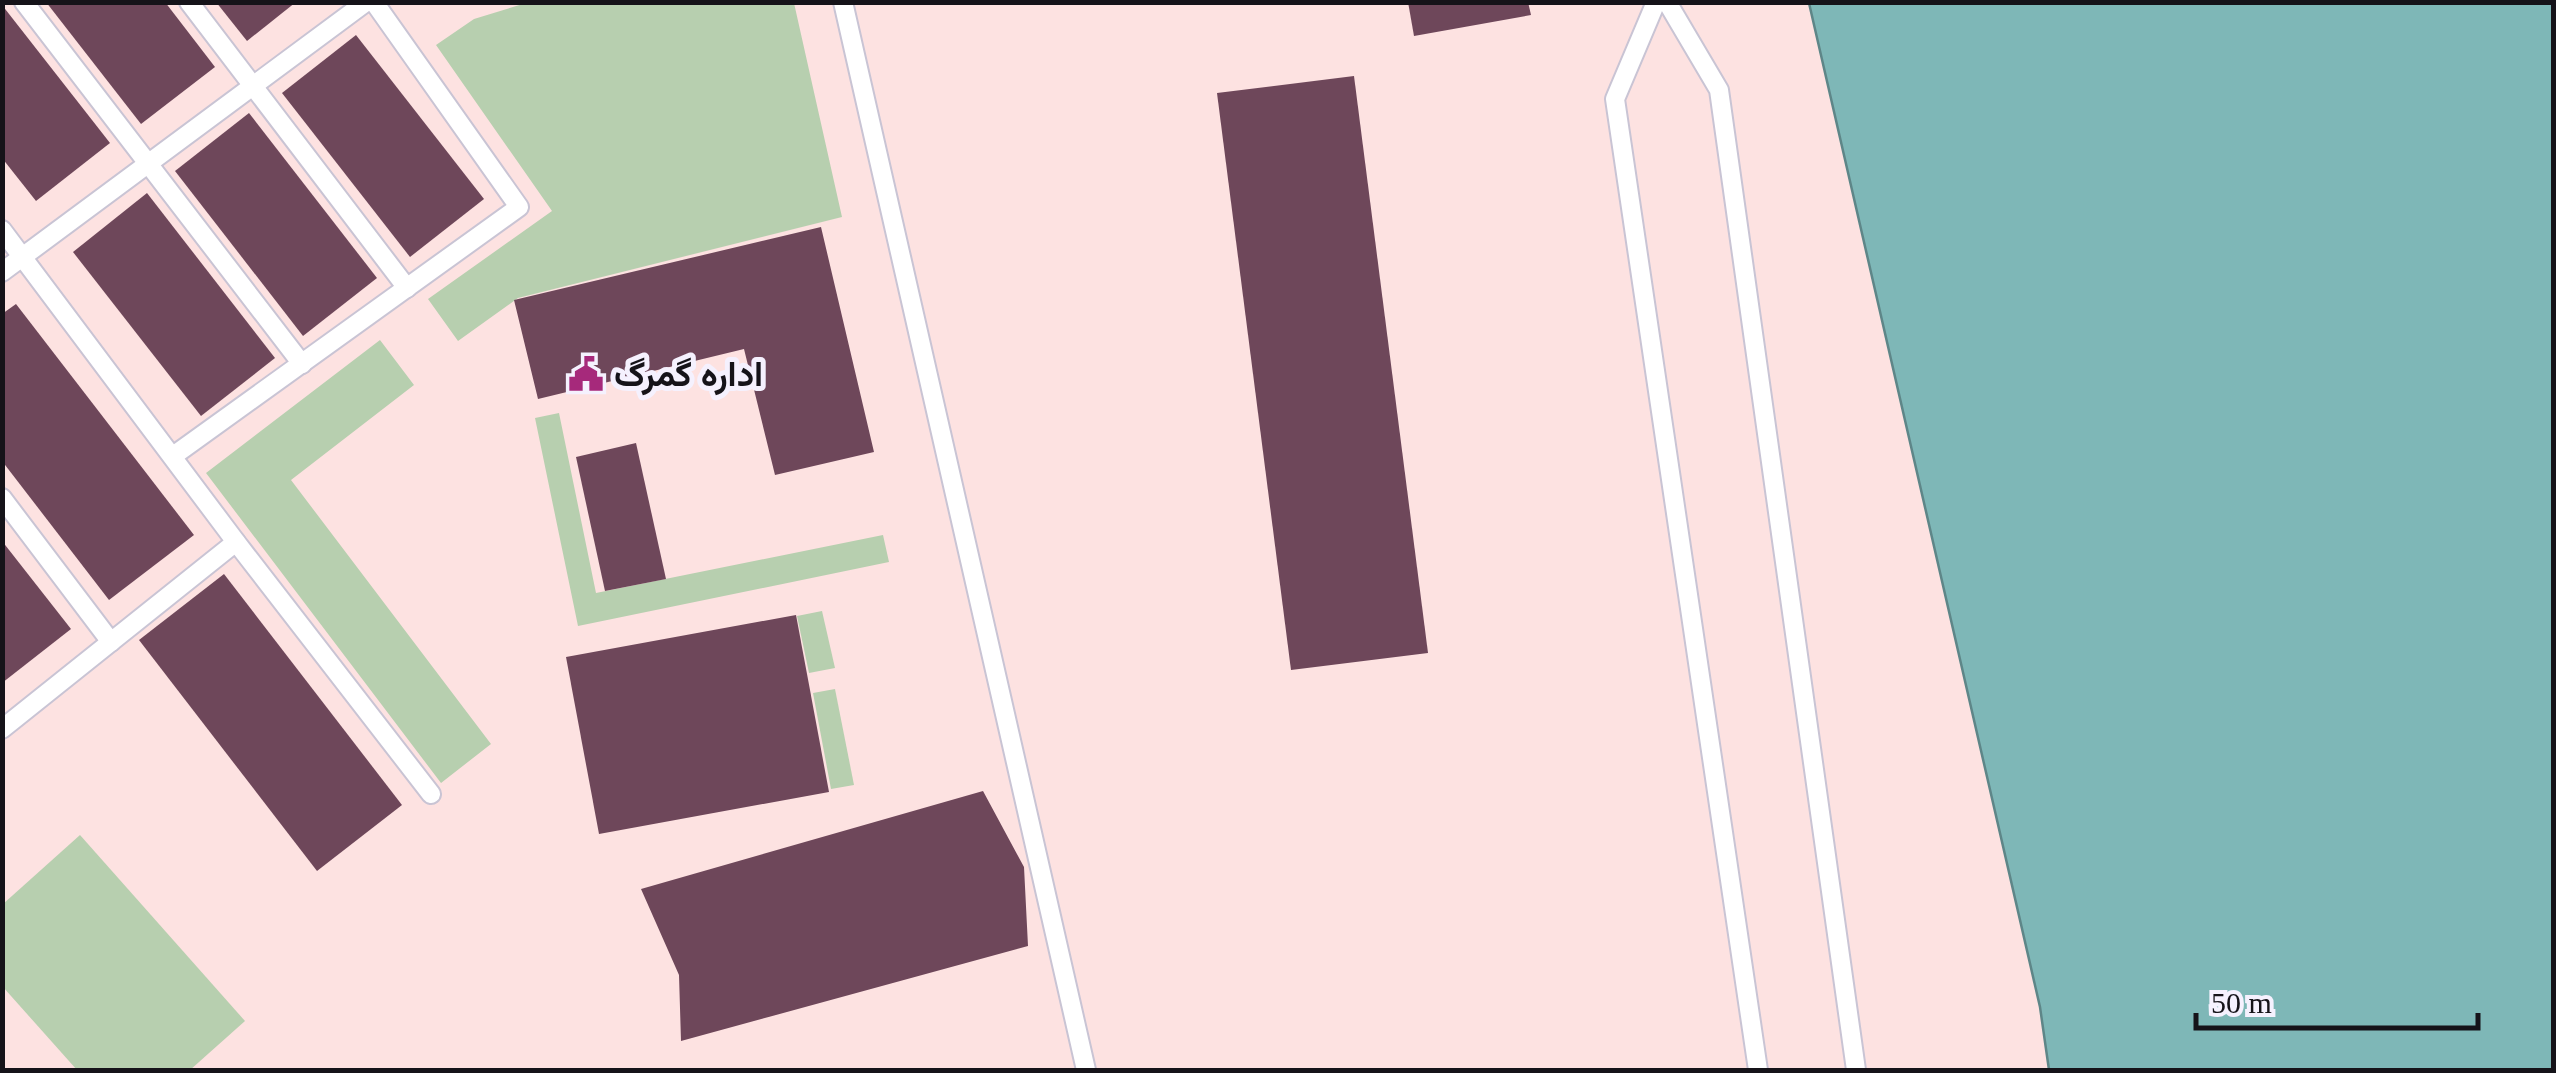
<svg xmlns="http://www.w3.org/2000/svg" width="2556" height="1073" font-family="'Times New Roman',Vazirmatn,serif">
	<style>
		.commercial { fill: #fde2e1 }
		.green { fill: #b7cfaf }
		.water { fill: #7eb7b7; stroke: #5e8688; stroke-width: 2.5 }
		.building { fill: #6e475a }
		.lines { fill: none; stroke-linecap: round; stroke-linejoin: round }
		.lane-casing { stroke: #c9c4d4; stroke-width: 22 }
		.lane { stroke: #fff; stroke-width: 18 }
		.labels { text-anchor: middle; stroke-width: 10; stroke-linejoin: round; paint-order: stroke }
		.poi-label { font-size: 35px; font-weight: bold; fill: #151319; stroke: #f5f1fe; text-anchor: start }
	</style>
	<rect width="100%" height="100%" fill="#f5f1fe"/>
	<polygon class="commercial" points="2,3 1809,3 2040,1007 2049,1070 3,1070"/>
	<g class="green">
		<polygon points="526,3 794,3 842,217 518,298 458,341 428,299 552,211 436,45 474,19"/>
		<polygon points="380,340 414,385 291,480 491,744 441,783 206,473"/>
		<polygon points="559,413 596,593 883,535 889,562 578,626 535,418"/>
		<polygon points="822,611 835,668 809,673 797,616"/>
		<polygon points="835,689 854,785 831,789 813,693"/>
		<polygon points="80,835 245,1021 190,1070 77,1070 3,987 3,904"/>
	</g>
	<polygon class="water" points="1809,3 2553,3 2553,1070 2049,1070 2040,1007"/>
	<g class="building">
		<polygon points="46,2 165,2 215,67 141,124"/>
		<polygon points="216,2 296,2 247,41"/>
		<polygon points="1408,2 1528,2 1531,15 1414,36"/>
		<polygon points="2,5 110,143 36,201 2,158"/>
		<polygon points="356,35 484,199 410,257 282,93"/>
		<polygon points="1354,76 1428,653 1291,670 1217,93"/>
		<polygon points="249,113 377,278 303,336 175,171"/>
		<polygon points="147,193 275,358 201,416 73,252"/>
		<polygon points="821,227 874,452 775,475 744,349 538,399 514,300"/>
		<polygon points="16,304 194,535 109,600 2,461 2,314"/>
		<polygon points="636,443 666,579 605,591 576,457"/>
		<polygon points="2,541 71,629 2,683"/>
		<polygon points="224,574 402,805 317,871 139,640"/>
		<polygon points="796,615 829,792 599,834 566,657"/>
		<polygon points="983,791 1024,867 1028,946 681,1041 679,975 641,889"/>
	</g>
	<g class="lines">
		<defs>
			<g id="lane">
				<polyline points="24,2 302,364"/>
				<polyline points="189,2 407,288"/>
				<polyline points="843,2 1086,1070"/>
				<polyline points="1656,2 1615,99 1758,1070"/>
				<polyline points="1667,2 1719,90 1856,1070"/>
				<polyline points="2,230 236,542 431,794"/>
				<polyline points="2,272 366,2"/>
				<polyline points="173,456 519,207 374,2"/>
				<polyline points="2,498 111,642"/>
				<polyline points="2,729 236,542"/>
			</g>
		</defs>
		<use href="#lane" class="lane-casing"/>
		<use href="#lane" class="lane"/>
	</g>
	<defs>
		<symbol id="civic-bare" viewBox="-9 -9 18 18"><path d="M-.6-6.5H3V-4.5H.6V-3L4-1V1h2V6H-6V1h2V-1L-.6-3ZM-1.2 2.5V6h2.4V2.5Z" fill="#a6297b" stroke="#f5f1fe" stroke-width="2.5" paint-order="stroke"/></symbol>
	</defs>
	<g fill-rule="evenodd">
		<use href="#civic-bare" x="561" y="349" width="50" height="50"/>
	</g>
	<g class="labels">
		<g class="poi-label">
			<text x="614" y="386">اداره گمرگ</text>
		</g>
	</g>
	<rect width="2556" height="1073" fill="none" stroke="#151319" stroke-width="10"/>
	<path d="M2196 1013v15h282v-15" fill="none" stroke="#151319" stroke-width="5"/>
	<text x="2211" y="1013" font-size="30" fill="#151319" stroke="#f5f1fe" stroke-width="8" paint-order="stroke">50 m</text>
</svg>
